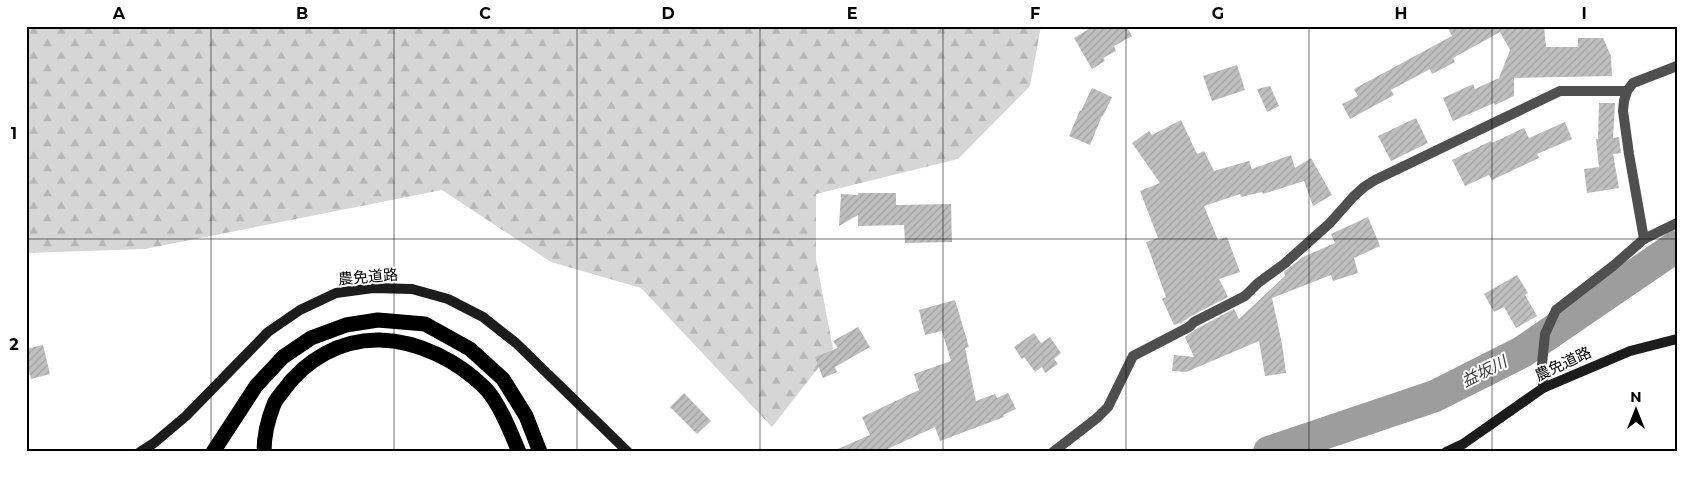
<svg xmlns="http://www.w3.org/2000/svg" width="1703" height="478" font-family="Montserrat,'Noto Sans JP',sans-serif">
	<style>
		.forest { fill: url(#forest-firs) }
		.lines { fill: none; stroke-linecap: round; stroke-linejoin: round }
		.river { stroke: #9d9d9d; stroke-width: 32 }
		.building { fill: url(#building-hatch) }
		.street { stroke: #4f4f4f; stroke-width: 10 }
		.secondary { stroke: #1c1c1c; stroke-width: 10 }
		.highway { stroke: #000; stroke-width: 15 }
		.grid { fill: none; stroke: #000; stroke-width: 1; stroke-opacity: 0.55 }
		.labels { text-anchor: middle; stroke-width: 4; stroke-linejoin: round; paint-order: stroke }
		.street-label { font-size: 15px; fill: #000; stroke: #fff }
		.water-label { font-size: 16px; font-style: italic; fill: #3e3e3e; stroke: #fff }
		.neatline { fill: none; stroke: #000; stroke-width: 2 }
		.grid-label { font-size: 16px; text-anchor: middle; font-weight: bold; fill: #000 }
	</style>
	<defs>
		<pattern id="forest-firs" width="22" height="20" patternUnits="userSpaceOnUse" patternTransform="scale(1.25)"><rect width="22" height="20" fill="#d6d6d6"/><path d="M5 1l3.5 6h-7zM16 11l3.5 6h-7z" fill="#b6b6b6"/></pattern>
		<pattern id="building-hatch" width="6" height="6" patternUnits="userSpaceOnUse" patternTransform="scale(1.25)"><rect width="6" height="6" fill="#bfbfbf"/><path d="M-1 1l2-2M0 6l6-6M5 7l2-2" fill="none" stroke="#a2a2a2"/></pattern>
	</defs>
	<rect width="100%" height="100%" fill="#fff"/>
	<polygon class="forest" points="26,26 1041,26 1030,86 958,159 816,194 816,259 833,349 772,427 641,288 551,262 442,190 145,249 26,253"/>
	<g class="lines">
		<polyline class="river" points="1269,452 1435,396 1522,352 1677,246"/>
	</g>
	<g class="building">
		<polygon points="1094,26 1126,26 1132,36 1114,46 1116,51 1103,58 1105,61 1092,69 1074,38"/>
		<polygon points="1447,26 1544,26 1546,47 1578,47 1578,38 1603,38 1611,56 1612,76 1514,78 1514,96 1495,105 1494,103 1453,121 1443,98 1473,84 1475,89 1499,78 1510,50 1500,32 1453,58 1455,62 1432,74 1430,69 1391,90 1394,95 1350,119 1342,104 1358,96 1354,89 1452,36"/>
		<polygon points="1237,65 1245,90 1212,101 1203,76"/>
		<polygon points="1270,86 1279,106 1267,112 1257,89"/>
		<polygon points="1092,88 1112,97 1103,116 1102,116 1090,145 1069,136 1080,110 1081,111"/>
		<polygon points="1599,103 1615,103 1613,138 1619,137 1621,153 1613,154 1619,188 1587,193 1584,169 1599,167 1596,139 1598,139"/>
		<polygon points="1416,118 1428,143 1391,161 1378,136"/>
		<polygon points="1181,120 1197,154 1204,151 1214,171 1249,161 1252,169 1291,155 1295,168 1311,158 1332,195 1313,206 1304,181 1263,194 1262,192 1241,197 1240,194 1204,206 1218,240 1227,237 1240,272 1219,279 1228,297 1191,316 1180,324 1179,323 1174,325 1162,299 1166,297 1146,242 1158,238 1140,191 1160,183 1132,143 1149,131 1152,135"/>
		<polygon points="1565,122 1572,139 1537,154 1539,158 1492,180 1489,175 1465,186 1452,160 1491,141 1492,143 1524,128 1529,138"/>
		<polygon points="858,193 896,193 896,205 951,204 952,242 905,243 904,225 858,226 858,215 839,226 841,194 858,195"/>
		<polygon points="1368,217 1380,246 1354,258 1358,273 1333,281 1331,275 1272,298 1282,344 1286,373 1265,376 1259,341 1186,372 1172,371 1174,355 1194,357 1185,337 1198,328 1234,309 1239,319 1285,276 1284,272 1303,257 1335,243 1331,234"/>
		<polygon points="1517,275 1528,293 1525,295 1537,316 1516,328 1504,307 1494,312 1484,294"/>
		<polygon points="955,300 969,347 965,348 976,401 995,394 997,398 1008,393 1016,409 1003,415 1004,417 940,441 935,427 881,452 831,452 870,435 862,417 919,390 914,374 951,361 942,331 925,335 919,310"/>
		<polygon points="858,327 870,347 835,367 837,372 823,378 815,357 838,348 833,341"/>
		<polygon points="1034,333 1041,343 1050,337 1061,353 1054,359 1058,364 1045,373 1042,367 1035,372 1024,357 1022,359 1014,347"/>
		<polygon points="43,345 50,374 31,379 26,360 26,349"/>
		<polygon points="684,393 711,421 697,434 670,407"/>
	</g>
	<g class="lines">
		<g class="street">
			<polyline points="1644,239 1677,223"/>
			<polyline points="1543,388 1542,364 1545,334 1556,310 1613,266 1644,239 1629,154 1623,111 1624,101 1627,91 1633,83 1677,66"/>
			<polyline points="1053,452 1097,418 1108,407 1133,356 1189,327 1194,322 1245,296 1258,283 1284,264 1330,223 1353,197 1364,187 1375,180 1560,91 1627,91"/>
		</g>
		<g class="secondary">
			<polyline points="140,452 154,443 186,416 268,332 300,310 336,293 373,288 412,289 448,299 483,317 516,343 628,452"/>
			<polyline points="1446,452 1463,444 1543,388 1630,351 1677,339"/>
		</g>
		<g class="highway">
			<polyline points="213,452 256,386 283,357 311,338 346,325 378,320 425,324 470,349 503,379 526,416 540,452"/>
			<path d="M264,452C264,436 268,419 274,404C276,399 280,395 283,391C305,360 341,339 380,340C419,341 458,361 485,388C499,402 511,433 519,452"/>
		</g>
	</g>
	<path class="grid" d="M211,26V452M394,26V452M577,26V452M760,26V452M943,26V452M1126,26V452M1309,26V452M1492,26V452M26,239H1677"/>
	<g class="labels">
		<g class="street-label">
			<text transform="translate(368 277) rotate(-5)" y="5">農免道路</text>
			<text transform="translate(1563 364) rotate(-25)" y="5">農免道路</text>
		</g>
		<g class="water-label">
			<text transform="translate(1484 371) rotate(-27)" y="6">益坂川</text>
		</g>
	</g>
	<rect width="1703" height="478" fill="none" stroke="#ffffff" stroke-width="55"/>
	<g transform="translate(1636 410)" stroke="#ffffff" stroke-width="4" paint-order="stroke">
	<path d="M0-4L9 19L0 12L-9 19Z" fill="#000000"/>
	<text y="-8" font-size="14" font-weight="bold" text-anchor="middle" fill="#000000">N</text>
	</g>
	<rect x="28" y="28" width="1648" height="422" class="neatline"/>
	<g class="grid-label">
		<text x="119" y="19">A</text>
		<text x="302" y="19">B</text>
		<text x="485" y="19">C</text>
		<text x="668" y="19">D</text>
		<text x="852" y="19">E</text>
		<text x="1035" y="19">F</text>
		<text x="1218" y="19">G</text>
		<text x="1401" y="19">H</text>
		<text x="1584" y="19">I</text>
		<text x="14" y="139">1</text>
		<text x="14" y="350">2</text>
	</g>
</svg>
